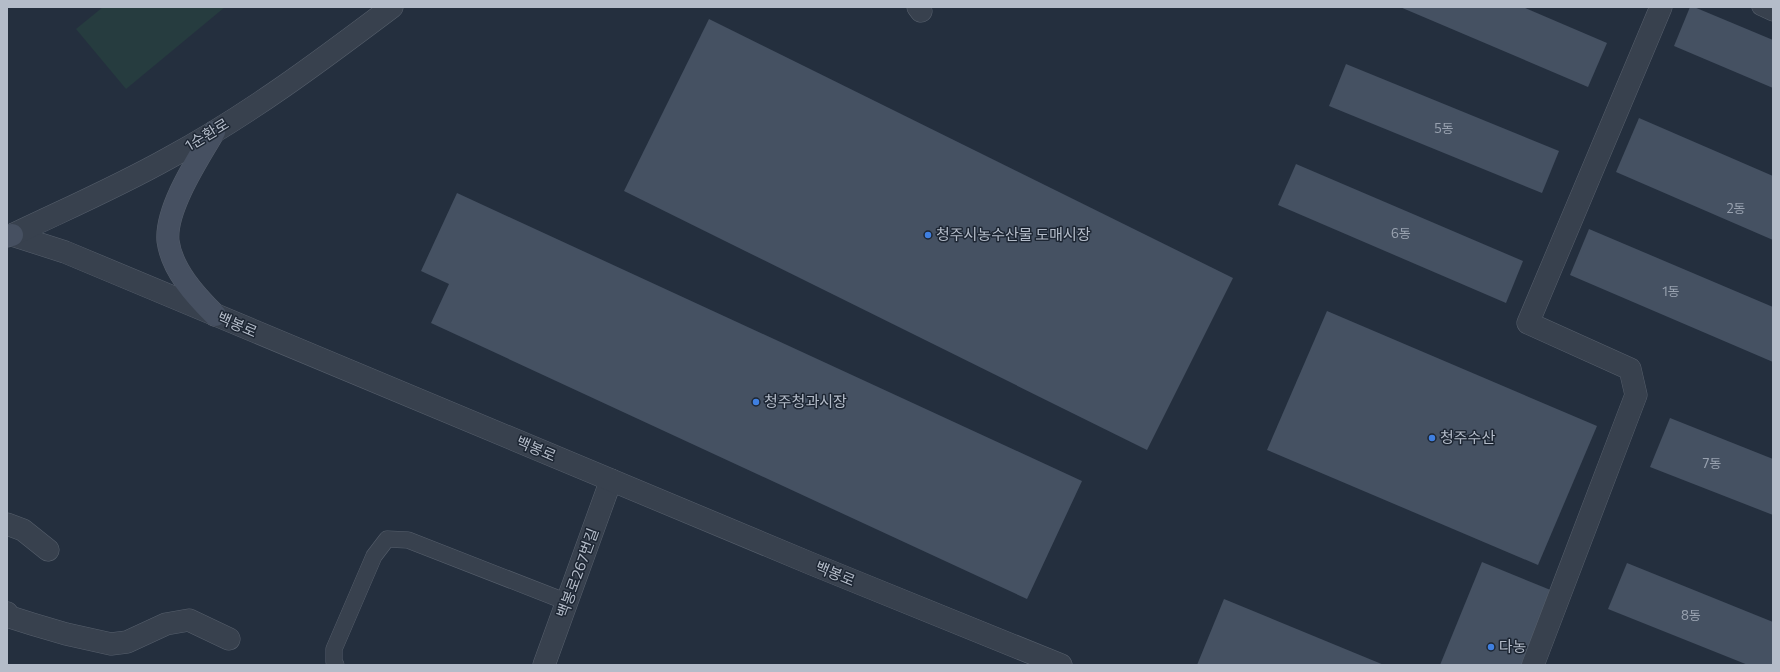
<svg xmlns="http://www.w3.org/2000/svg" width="1780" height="672" font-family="Commissioner,'Noto Sans KR',sans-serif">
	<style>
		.green { fill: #263c3f }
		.building { fill: #455162 }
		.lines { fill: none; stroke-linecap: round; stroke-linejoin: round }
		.service-casing { stroke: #565f6c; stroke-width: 17 }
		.minor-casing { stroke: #565f6c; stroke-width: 23 }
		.tertiary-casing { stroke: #565f6c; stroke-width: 23 }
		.secondary-casing { stroke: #565f6c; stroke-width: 23 }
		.service { stroke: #38414e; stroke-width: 16 }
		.minor { stroke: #38414e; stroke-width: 22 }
		.tertiary { stroke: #38414e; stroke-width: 22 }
		.secondary { stroke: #465061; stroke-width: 22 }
		.shop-dot { fill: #3f7fe0; stroke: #1d2633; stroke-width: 1.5 }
		.labels { text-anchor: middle; stroke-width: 3; stroke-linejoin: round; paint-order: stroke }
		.number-label { font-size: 13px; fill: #98a1af }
		.street-label { font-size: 15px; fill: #b4bcc9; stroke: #1d2633 }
		.poi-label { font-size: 15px; fill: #b4bcc9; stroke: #1d2633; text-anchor: start }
	</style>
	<rect width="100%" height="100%" fill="#242f3e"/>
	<polygon class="green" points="103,7 225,7 126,89 76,29"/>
	<g class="building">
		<polygon points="1400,7 1523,7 1607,43 1588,87"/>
		<polygon points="1690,7 1694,7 1773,40 1773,88 1674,46"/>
		<polygon points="709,19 1233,278 1147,450 624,191"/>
		<polygon points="1346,64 1559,151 1542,193 1329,106"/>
		<polygon points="1639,118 1773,176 1773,240 1616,172"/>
		<polygon points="1296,164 1523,261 1506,303 1278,205"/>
		<polygon points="457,193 1082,481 1027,599 431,323 449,284 421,271"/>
		<polygon points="1589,229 1773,307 1773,362 1570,275"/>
		<polygon points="1327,311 1597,426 1538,565 1267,450"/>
		<polygon points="1670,418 1773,459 1773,515 1650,467"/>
		<polygon points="1482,562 1553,591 1523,665 1440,665"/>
		<polygon points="1627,563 1773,622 1773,665 1748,665 1608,609"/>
		<polygon points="1224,599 1384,665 1197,665"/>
	</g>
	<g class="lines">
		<defs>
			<g id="service">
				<polyline points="1760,7 1773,13"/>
				<polyline points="336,665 334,662 334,649 374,556 387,539 408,540 567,602"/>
			</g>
			<g id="minor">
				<polyline points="918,7 921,11"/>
				<polyline points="7,524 23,530 48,550"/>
				<polyline points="7,613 10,617 32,624 66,634 111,644 127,642 166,624 189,620 229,639"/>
				<polyline points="544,665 611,480"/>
				<polyline points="1533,665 1636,395 1630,369 1528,323 1661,7"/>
			</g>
			<g id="tertiary">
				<polyline points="12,235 65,252 812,564 1061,665"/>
				<path d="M12,235C64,210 117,187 167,159C247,116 319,62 392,7"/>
			</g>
			<g id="secondary">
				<path d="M214,132C198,159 165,209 168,241C172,270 195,295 215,315"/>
				<polyline points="7,236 12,235"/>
			</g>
		</defs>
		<use href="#service" class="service-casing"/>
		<use href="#minor" class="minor-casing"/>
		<use href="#tertiary" class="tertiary-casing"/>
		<use href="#secondary" class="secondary-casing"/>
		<use href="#service" class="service"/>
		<use href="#minor" class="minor"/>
		<use href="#tertiary" class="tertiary"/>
		<use href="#secondary" class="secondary"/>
	</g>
	<g class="shop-dot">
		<circle cx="928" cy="235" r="4"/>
		<circle cx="756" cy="402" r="4"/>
		<circle cx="1432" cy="438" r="4"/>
		<circle cx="1491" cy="647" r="4"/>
	</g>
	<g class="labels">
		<g class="number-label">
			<text x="1444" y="133">5동</text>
			<text x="1736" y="213">2동</text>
			<text x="1401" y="238">6동</text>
			<text x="1671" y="296">1동</text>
			<text x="1712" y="468">7동</text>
			<text x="1691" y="620">8동</text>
		</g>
		<g class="street-label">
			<text transform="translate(207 135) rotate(-31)" y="5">1순환로</text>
			<text transform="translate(237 325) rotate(23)" y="5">백봉로</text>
			<text transform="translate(536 449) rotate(23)" y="5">백봉로</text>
			<text transform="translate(578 573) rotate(-70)" y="5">백봉로267번길</text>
			<text transform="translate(835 574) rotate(22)" y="5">백봉로</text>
		</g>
		<g class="poi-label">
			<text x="936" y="240">청주시농수산물 도매시장</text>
			<text x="764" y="407">청주청과시장</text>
			<text x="1440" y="443">청주수산</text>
			<text x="1499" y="652">다농</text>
		</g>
	</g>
	<rect width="1780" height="672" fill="none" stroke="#b4bcc9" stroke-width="16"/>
</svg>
